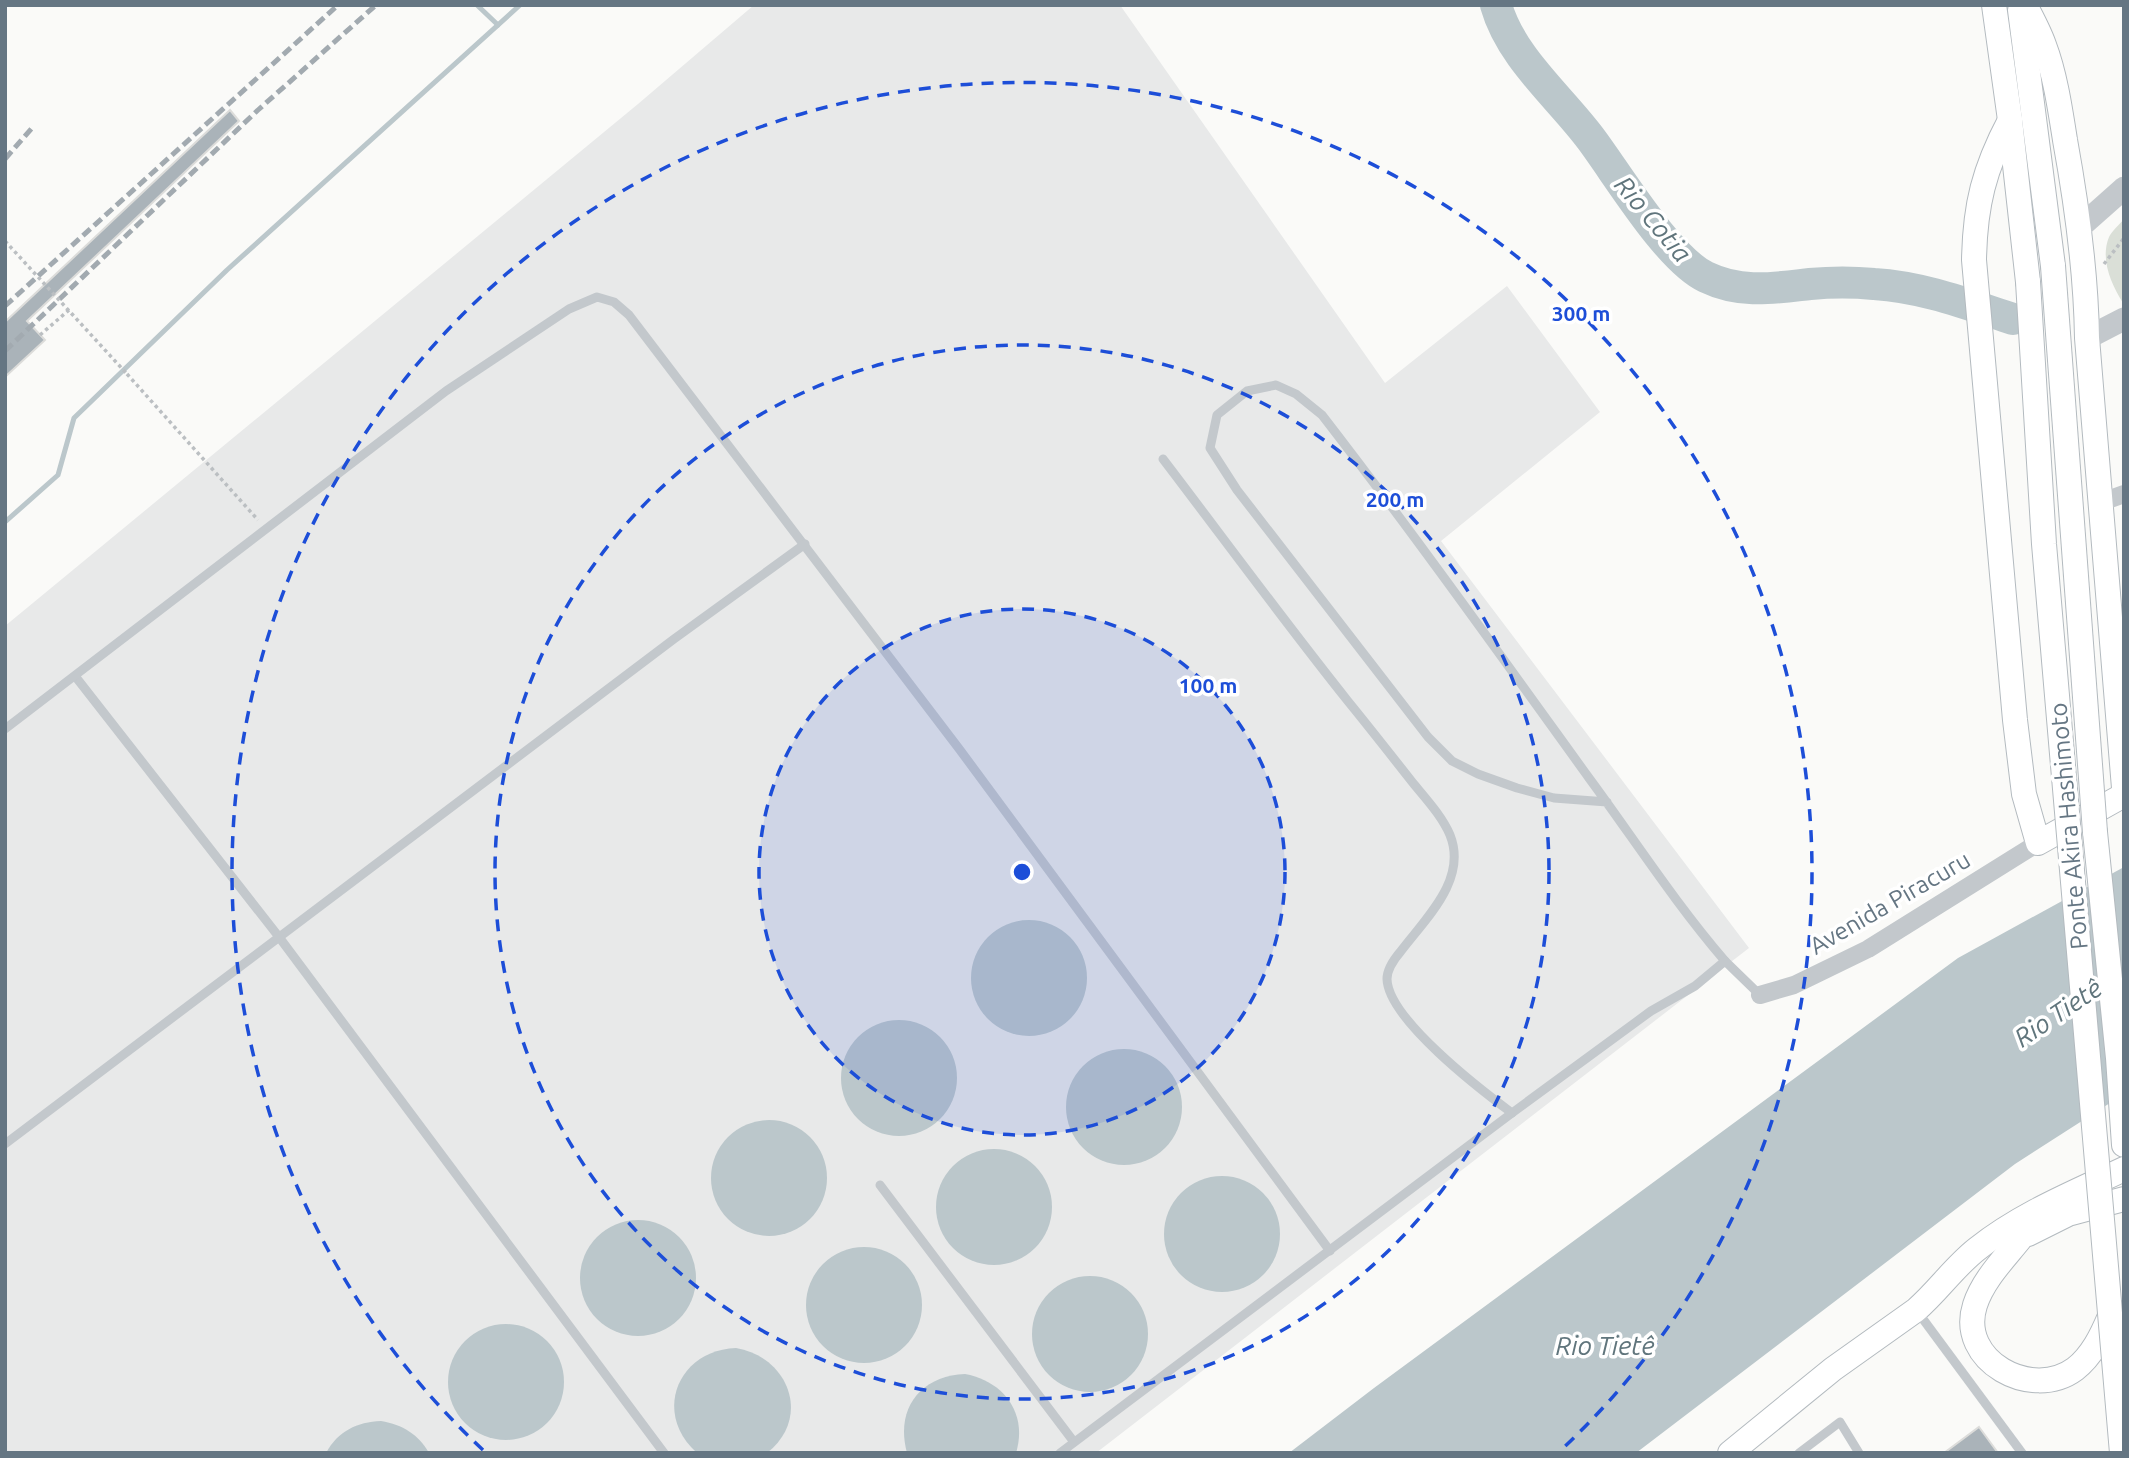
<svg xmlns="http://www.w3.org/2000/svg" width="2129" height="1458" font-family="Ubuntu,sans-serif">
	<style>
		.built { fill: #e8e9e9 }
		.green { fill: #dadfd7 }
		.water { fill: #bbc7cb }
		.lines { fill: none; stroke-linecap: round; stroke-linejoin: round }
		.stream { stroke: #bbc7cb; stroke-width: 5 }
		.river { stroke: #bbc7cb; stroke-width: 32 }
		.building { fill: #aab3b9; stroke: #dcdcda; stroke-width: 2 }
		.secondary-casing { stroke: #b3babf; stroke-width: 26 }
		.path { stroke: #bbbfc2; stroke-width: 3.5; stroke-dasharray: 3.5 3.5; stroke-linecap: butt }
		.service { stroke: #c3c8cc; stroke-width: 9 }
		.minor { stroke: #c3c8cc; stroke-width: 18 }
		.tertiary { stroke: #c3c8cc; stroke-width: 23 }
		.secondary { stroke: #fff; stroke-width: 24 }
		.rail { stroke: #a2aab0; stroke-width: 5; stroke-dasharray: 10 5; stroke-linecap: butt }
		.secondary-bridge-casing { stroke: #b3babf; stroke-width: 26; stroke-linecap: butt }
		.path-bridge { stroke: #bbbfc2; stroke-width: 3.5; stroke-dasharray: 3.5 3.5; stroke-linecap: butt }
		.secondary-bridge { stroke: #fff; stroke-width: 24 }
		.ring { fill: none; stroke: #1d4ed8; stroke-width: 3.5; stroke-dasharray: 12 9 }
		.labels { text-anchor: middle; stroke-width: 7; stroke-linejoin: round; paint-order: stroke }
		.street-label { font-size: 24px; fill: #657683; stroke: #fff }
		.water-label { font-size: 26px; font-style: italic; fill: #60757c; stroke: #fff }
		.centre { fill: #1d4ed8; stroke: #fff; stroke-width: 3.5 }
		.ring-label { font-size: 21px; text-anchor: middle; font-weight: bold; fill: #1d4ed8; stroke: #fff; stroke-width: 7; stroke-linejoin: round; paint-order: stroke }
	</style>
	<rect width="100%" height="100%" fill="#fafaf8"/>
	<polygon class="built" points="754,5 1120,5 1385,383 1507,286 1600,412 1441,541 1749,948 1096,1453 5,1453 5,626 638,104"/>
	<path class="green" d="M2124,219V302L2123,303C2111,284 2100,259 2109,237C2112,231 2119,225 2124,219Z"/>
	<g class="water">
		<polygon points="2124,867 2124,1094 2015,1164 1636,1453 1289,1453 1374,1388 1958,958"/>
		<circle cx="1029" cy="978" r="58"/>
		<circle cx="899" cy="1078" r="58"/>
		<circle cx="1124" cy="1107" r="58"/>
		<circle cx="769" cy="1178" r="58"/>
		<circle cx="994" cy="1207" r="58"/>
		<circle cx="1222" cy="1234" r="58"/>
		<circle cx="638" cy="1278" r="58"/>
		<circle cx="864" cy="1305" r="58"/>
		<circle cx="1090" cy="1334" r="58"/>
		<circle cx="506" cy="1382" r="58"/>
		<path d="M736,1348C789,1357 812,1418 767,1453H697C652,1413 678,1350 736,1348Z"/>
		<path d="M965,1374C1004,1381 1028,1414 1016,1453H907C895,1409 920,1376 965,1374Z"/>
		<path d="M381,1421C403,1425 418,1434 429,1453H326C338,1431 357,1422 381,1421Z"/>
	</g>
	<g class="lines">
		<g class="stream">
			<polyline points="477,5 498,25"/>
			<polyline points="5,522 58,475 74,418 227,270 520,5"/>
		</g>
		<path class="river" d="M1496,5C1511,58 1559,96 1591,139C1618,175 1668,259 1706,277C1741,294 1774,288 1810,284C1831,282 1854,282 1874,284C1923,287 1967,304 2013,319"/>
	</g>
	<g class="building">
		<polygon points="230,110 239,121 27,321 45,340 5,377 5,322"/>
		<polygon points="1979,1427 1998,1453 1944,1453"/>
	</g>
	<g class="lines">
		<defs>
			<g id="secondary">
				<polyline points="1994,5 2010,120 2028,282"/>
				<path d="M2025,5C2032,18 2039,31 2044,45C2055,74 2060,108 2065,140C2077,206 2086,271 2087,338L2124,788"/>
				<polyline points="2020,10 2053,266"/>
				<path d="M2010,120C1984,169 1975,205 1974,260L2015,720L2024,794L2038,843L2124,795"/>
				<polyline points="2095,832 2118,1058 2124,1145"/>
				<polyline points="2028,1234 2068,1214 2124,1199"/>
				<path d="M2020,1239C2004,1259 1983,1280 1975,1305C1957,1361 2032,1401 2075,1369C2092,1356 2102,1335 2110,1316"/>
				<path d="M1730,1453L1833,1369L1916,1310C1938,1291 1954,1267 1977,1249C2021,1214 2073,1193 2124,1169"/>
			</g>
		</defs>
		<use href="#secondary" class="secondary-casing"/>
		<g class="path">
			<polyline points="2104,264 2124,238"/>
			<polyline points="40,335 69,310"/>
			<polyline points="127,374 258,520"/>
		</g>
		<g class="service">
			<path d="M1163,459C1224,539 1284,621 1347,700C1369,727 1391,755 1413,783C1426,799 1442,816 1450,835C1468,880 1425,919 1401,951C1395,958 1387,969 1387,979C1388,1019 1481,1090 1512,1113"/>
			<polyline points="75,676 279,937 664,1453"/>
			<polyline points="5,729 446,391 569,309 597,297 614,302 629,315 960,750 1330,1251"/>
			<path d="M1607,802L1554,798L1517,788L1478,774L1452,761L1428,737L1237,490L1210,448L1217,415L1247,391L1276,385L1296,394L1322,415C1414,534 1501,656 1589,778C1634,839 1675,903 1725,961"/>
			<polyline points="5,1144 674,639 805,544"/>
			<polyline points="880,1185 1074,1442"/>
			<polyline points="1917,1311 2022,1453"/>
			<polyline points="1060,1453 1512,1113 1651,1011 1695,986 1725,961 1760,995"/>
			<polyline points="1799,1453 1840,1422 1859,1453"/>
		</g>
		<g class="minor">
			<polyline points="2102,502 2124,494"/>
			<polyline points="1760,995 1794,985 1868,949 2038,843"/>
		</g>
		<g class="tertiary">
			<polyline points="2079,228 2124,188"/>
			<polyline points="2087,338 2124,319"/>
		</g>
		<use href="#secondary" class="secondary"/>
		<g class="rail">
			<polyline points="5,159 32,128"/>
			<polyline points="5,306 338,5"/>
			<polyline points="5,351 258,110 376,5"/>
		</g>
		<defs>
			<g id="secondary-bridge">
				<polyline points="2053,266 2095,832"/>
				<polyline points="2028,282 2044,544 2122,1453"/>
			</g>
		</defs>
		<use href="#secondary-bridge" class="secondary-bridge-casing"/>
		<polyline class="path-bridge" points="5,241 127,374"/>
		<use href="#secondary-bridge" class="secondary-bridge"/>
	</g>
	<circle cx="1022" cy="872" r="263" fill="#1d4ed8" fill-opacity=".12"/>
	<g class="ring">
		<circle cx="1022" cy="872" r="263"/>
		<circle cx="1022" cy="872" r="527"/>
		<path d="M483 1450A790 790 0 1 1 1561 1450"/>
	</g>
	<g class="labels">
		<g class="street-label">
			<text transform="translate(2069 826) rotate(-95)" y="8">Ponte Akira Hashimoto</text>
			<text transform="translate(1890 903) rotate(-30)" y="8">Avenida Piracuru</text>
		</g>
		<g class="water-label">
			<text transform="translate(1653 219) rotate(50)" y="9">Rio Cotia</text>
			<text transform="translate(2058 1013) rotate(-34)" y="9">Rio Tietê</text>
			<text x="1605" y="1355">Rio Tietê</text>
		</g>
	</g>
	<circle cx="1022" cy="872" r="10" class="centre"/>
	<g class="ring-label">
		<text x="1581" y="321">300 m</text>
		<text x="1395" y="507">200 m</text>
		<text x="1208" y="693">100 m</text>
	</g>
	<rect width="2129" height="1458" fill="none" stroke="#657683" stroke-width="14"/>
</svg>
